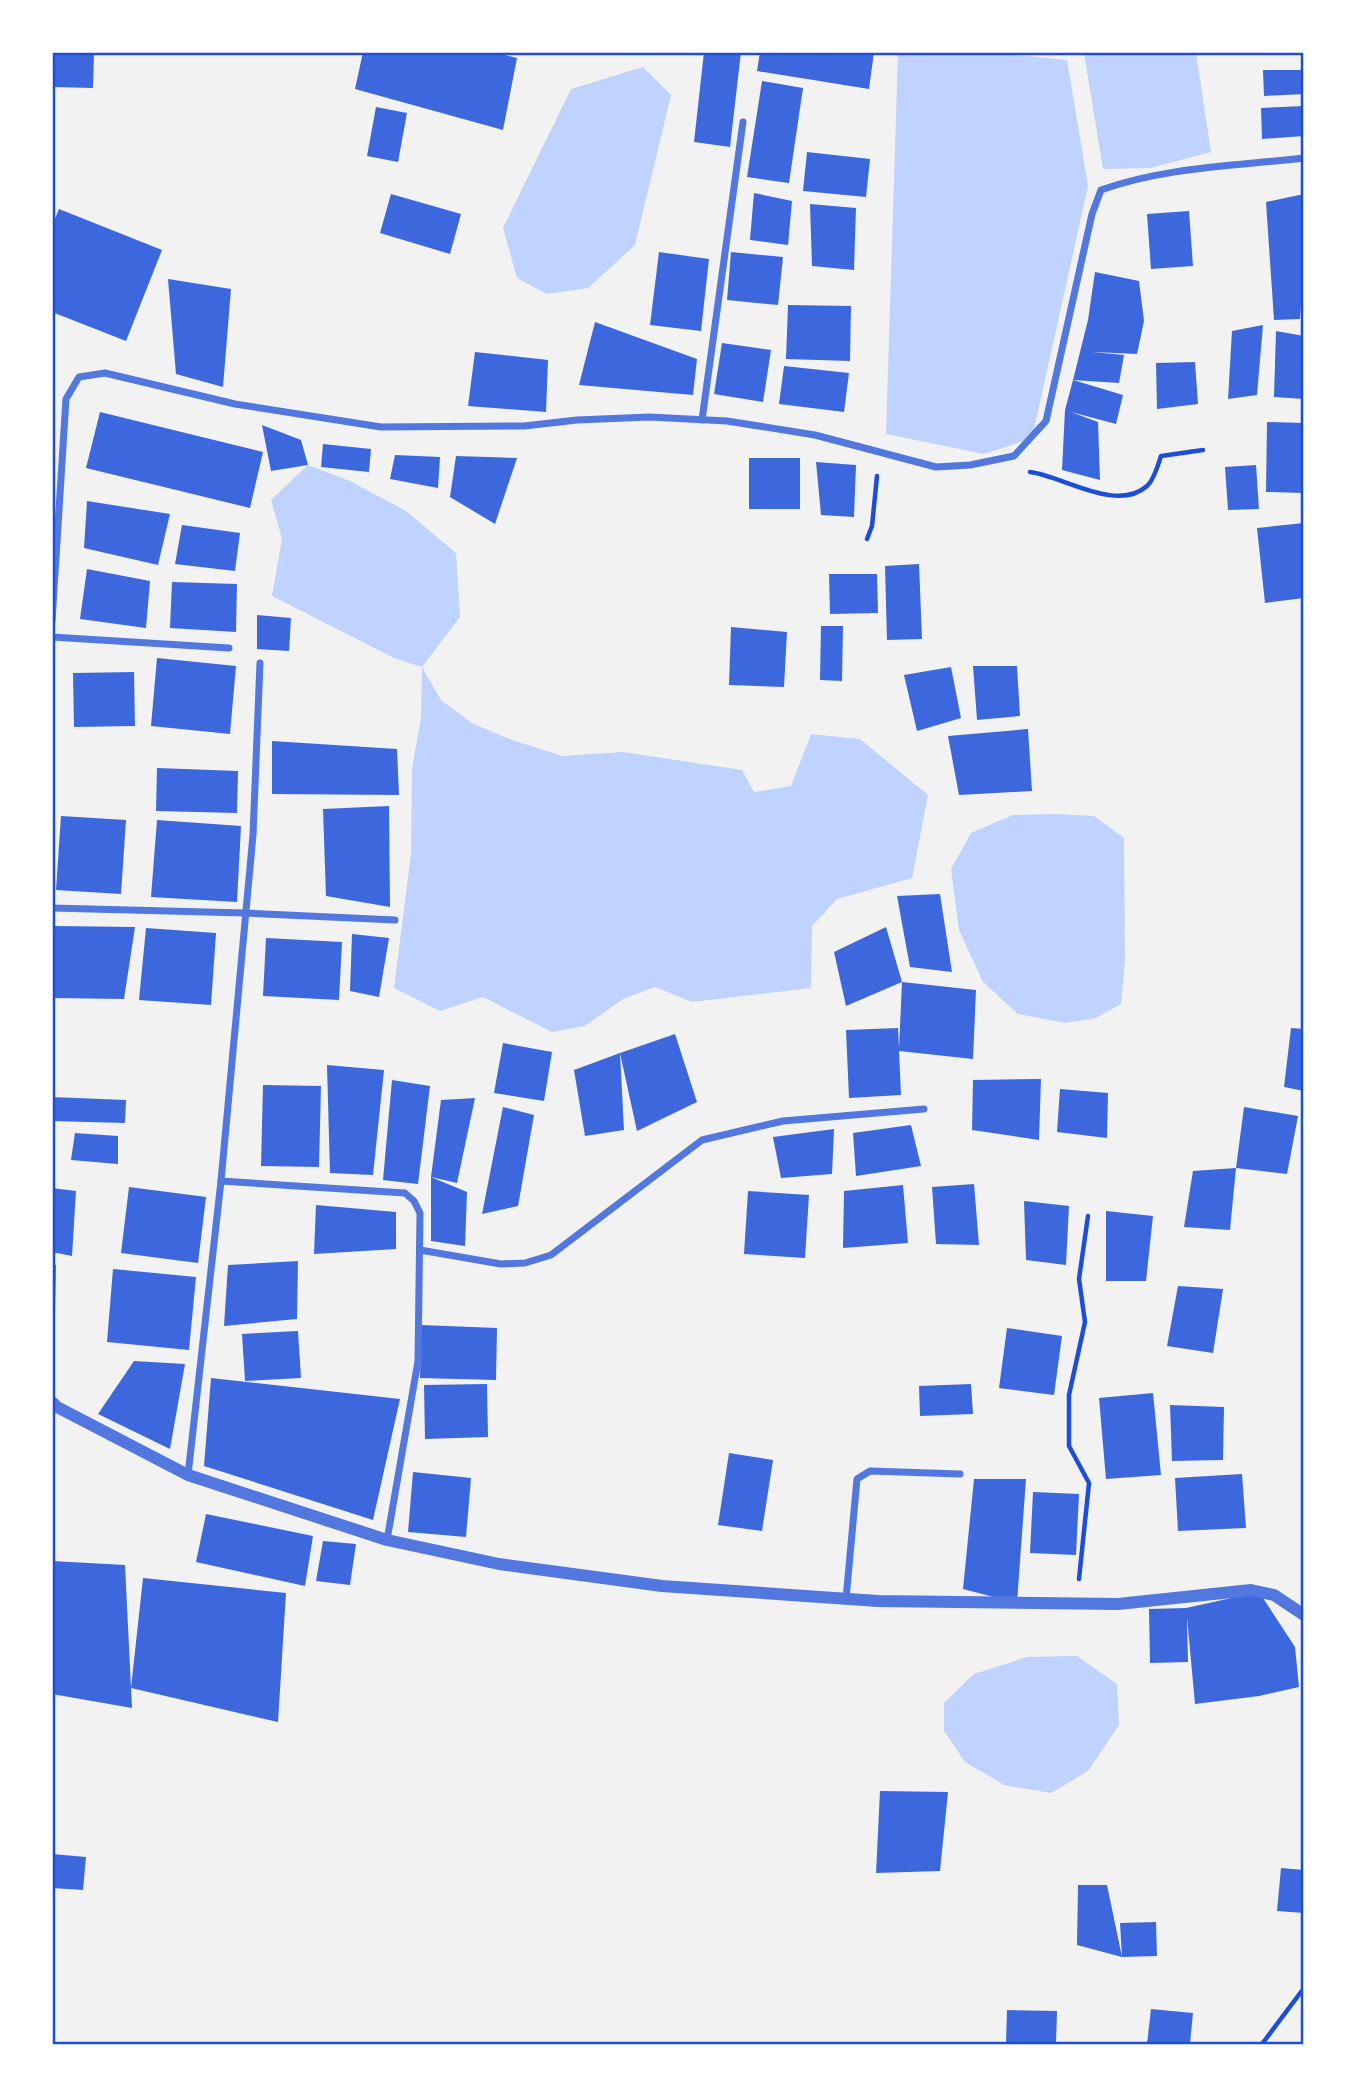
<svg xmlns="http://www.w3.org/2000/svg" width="1356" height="2097" font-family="'Exo 2',sans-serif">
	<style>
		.water { fill: #bfd3fe }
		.building { fill: #3d67dc }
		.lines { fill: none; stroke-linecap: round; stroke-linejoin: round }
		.path { stroke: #1d4ed8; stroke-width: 4.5 }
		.minor { stroke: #5277de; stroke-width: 7 }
		.tertiary { stroke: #5277de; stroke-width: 12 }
		.neatline { fill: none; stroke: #1d4ed8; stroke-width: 2.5 }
	</style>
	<rect width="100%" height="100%" fill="#f2f2f2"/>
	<g class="water">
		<polygon points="985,52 1067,60 1088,186 1032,438 984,454 886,434 898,53"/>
		<polygon points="1084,53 1196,53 1211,152 1150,168 1103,169"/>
		<polygon points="643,67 671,95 635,245 588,288 547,294 517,278 503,228 571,89"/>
		<polygon points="308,465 350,481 406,511 456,553 460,617 422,667 441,700 472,723 512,740 563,756 623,752 742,770 754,792 791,786 811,734 860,739 928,795 912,878 837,899 812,926 811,988 692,1002 655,987 623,999 585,1026 552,1032 483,997 440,1011 394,988 411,854 412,768 421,718 422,667 394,658 272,596 282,539 271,500"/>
		<polygon points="1054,814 1094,816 1124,838 1125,961 1121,1004 1096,1018 1065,1023 1018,1014 983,982 959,930 951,869 971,833 1013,815"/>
		<polygon points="1077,1656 1117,1684 1119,1725 1088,1771 1051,1793 1004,1785 965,1762 944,1731 944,1703 974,1674 1027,1657"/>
	</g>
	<g class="building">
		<polygon points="52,52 94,52 93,88 52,87"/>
		<polygon points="363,52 494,52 517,58 503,130 355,89"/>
		<polygon points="704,52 741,52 730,147 694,142"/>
		<polygon points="760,52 874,52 869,89 757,71"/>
		<polygon points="1263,70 1304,70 1304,94 1264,96"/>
		<polygon points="762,81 803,88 789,183 747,177"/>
		<polygon points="1304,106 1304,136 1262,139 1261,108"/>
		<polygon points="376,107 407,113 398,162 367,156"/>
		<polygon points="807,152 870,159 866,197 803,191"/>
		<polygon points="754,193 792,201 788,245 750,240"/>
		<polygon points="391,194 461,214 450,254 380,233"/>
		<polygon points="1304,194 1304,268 1300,319 1274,320 1266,202"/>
		<polygon points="810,204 856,208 854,270 812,266"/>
		<polygon points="59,209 162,250 126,341 52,312 52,226"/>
		<polygon points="1189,211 1193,266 1151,269 1147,214"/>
		<polygon points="659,252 709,259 701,331 650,325"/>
		<polygon points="731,252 783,257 778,305 727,300"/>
		<polygon points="1095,272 1139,281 1144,321 1137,354 1092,352 1124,355 1119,383 1073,380 1088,320"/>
		<polygon points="168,279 231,289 223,387 176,374"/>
		<polygon points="788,305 851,306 850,361 786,359"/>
		<polygon points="595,322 697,359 693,395 579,385"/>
		<polygon points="1263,325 1257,395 1228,399 1232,331"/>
		<polygon points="1276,331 1304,336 1304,399 1274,397"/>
		<polygon points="722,343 771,350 763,402 714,394"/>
		<polygon points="475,352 548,360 546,412 468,406"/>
		<polygon points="1195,362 1198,404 1157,409 1156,363"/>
		<polygon points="784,366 849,373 844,412 779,404"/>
		<polygon points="1073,380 1123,395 1116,424 1071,412 1098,422 1100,480 1062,470 1065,410"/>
		<polygon points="100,412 263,452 250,508 86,468"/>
		<polygon points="1267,422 1304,423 1304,493 1266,492"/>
		<polygon points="262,425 301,440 308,465 271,471"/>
		<polygon points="323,444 371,449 369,472 321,467"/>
		<polygon points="395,455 440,457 438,488 390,479"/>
		<polygon points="456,456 517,458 495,524 450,497"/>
		<rect x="749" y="458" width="51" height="51"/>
		<polygon points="816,462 856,465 854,517 821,515"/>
		<polygon points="1256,465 1259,509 1228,510 1225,467"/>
		<polygon points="87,501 170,514 158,565 84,548"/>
		<polygon points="1304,523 1304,598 1265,603 1257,528"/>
		<polygon points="182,525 240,533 235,571 175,564"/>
		<polygon points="919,564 922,639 887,640 885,566"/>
		<polygon points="87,569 150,581 146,628 80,619"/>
		<polygon points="829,574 877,574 878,613 830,614"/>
		<polygon points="172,582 237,584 236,632 170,628"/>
		<polygon points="257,615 291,618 289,651 257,649"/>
		<polygon points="821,626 843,626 842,681 820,680"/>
		<polygon points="731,627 787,632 784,687 729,685"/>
		<polygon points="157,658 236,666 230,734 151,726"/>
		<polygon points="973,666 1017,666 1020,716 977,720"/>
		<polygon points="951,667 961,718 917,731 904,675"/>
		<polygon points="134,672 135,726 74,727 73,673"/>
		<polygon points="1028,729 1032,791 959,795 948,736"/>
		<polygon points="272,741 397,749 399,795 272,794"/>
		<polygon points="157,768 238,771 237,813 156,811"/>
		<polygon points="389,806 390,907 326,896 323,809"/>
		<polygon points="61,816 126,820 121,894 56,890"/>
		<polygon points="157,820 241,826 237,902 151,897"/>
		<polygon points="940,894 952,972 910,967 897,896"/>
		<polygon points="55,926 135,927 124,999 52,998"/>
		<polygon points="886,927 902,982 976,990 973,1059 899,1051 901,1095 849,1098 846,1030 898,1028 899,1048 902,982 846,1006 834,952"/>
		<polygon points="146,928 216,933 211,1005 139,1000"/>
		<polygon points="352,934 389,938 379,997 350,991"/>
		<polygon points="266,938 342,942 339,1000 263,996"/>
		<polygon points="1291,1028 1304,1029 1304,1091 1284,1087"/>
		<polygon points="675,1034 697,1102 637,1131 620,1053"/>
		<polygon points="503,1043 552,1052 544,1101 494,1093"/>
		<polygon points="620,1053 624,1130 585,1136 574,1070"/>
		<polygon points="327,1065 384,1070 373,1175 330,1173"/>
		<polygon points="1041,1079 1039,1140 972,1130 973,1080"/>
		<polygon points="392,1080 430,1086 418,1184 383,1180"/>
		<polygon points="263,1085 321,1086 319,1167 261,1166"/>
		<polygon points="1060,1089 1108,1093 1107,1138 1057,1132"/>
		<polygon points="52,1097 126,1100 125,1123 52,1121"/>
		<polygon points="475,1098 457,1183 431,1177 441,1100"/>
		<polygon points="503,1107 534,1115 518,1206 482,1214"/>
		<polygon points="1244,1107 1298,1116 1287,1174 1236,1168"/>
		<polygon points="911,1125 921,1166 856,1176 853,1133"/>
		<polygon points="834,1129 832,1174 781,1178 773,1137"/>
		<polygon points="75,1133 118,1136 118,1164 71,1160"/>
		<polygon points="1236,1168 1230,1230 1184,1227 1193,1171"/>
		<polygon points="431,1177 467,1192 465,1246 431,1241"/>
		<polygon points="974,1184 979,1245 936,1244 932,1187"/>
		<polygon points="903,1185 908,1243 843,1248 844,1191"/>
		<polygon points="129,1187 206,1197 198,1263 121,1253"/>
		<polygon points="52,1188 76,1191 72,1256 52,1252"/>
		<polygon points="748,1191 809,1195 805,1258 744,1254"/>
		<polygon points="1024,1201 1069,1206 1066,1265 1026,1260"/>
		<polygon points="316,1205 396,1212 396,1249 314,1254"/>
		<polygon points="1106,1211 1153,1216 1146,1281 1106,1281"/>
		<polygon points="298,1261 297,1319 224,1326 228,1265"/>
		<polygon points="52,1264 56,1265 55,1314 52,1314"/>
		<polygon points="113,1269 196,1277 189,1350 107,1342"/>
		<polygon points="1178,1286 1223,1289 1213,1353 1167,1346"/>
		<polygon points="421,1325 497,1328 496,1380 420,1378"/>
		<polygon points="1007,1328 1062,1336 1054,1395 999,1388"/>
		<polygon points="298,1331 301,1378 245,1381 242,1334"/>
		<polygon points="134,1361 185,1364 170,1449 98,1414"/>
		<polygon points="211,1378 400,1399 373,1520 204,1466"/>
		<polygon points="487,1384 488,1437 425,1439 424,1385"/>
		<polygon points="971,1384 973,1414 920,1416 919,1386"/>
		<polygon points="1153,1393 1161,1475 1106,1479 1099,1398"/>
		<polygon points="1170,1405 1224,1407 1223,1460 1172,1461"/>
		<polygon points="729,1453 773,1460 762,1531 718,1525"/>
		<polygon points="413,1472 471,1478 466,1537 408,1532"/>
		<polygon points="1242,1474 1246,1528 1178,1531 1175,1478"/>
		<polygon points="974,1479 1026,1479 1017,1603 963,1589"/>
		<polygon points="1033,1492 1079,1494 1076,1555 1030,1553"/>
		<polygon points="206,1514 313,1536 305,1586 196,1562"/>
		<polygon points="323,1541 356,1544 350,1585 316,1581"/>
		<polygon points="52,1561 125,1565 132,1708 52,1694"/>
		<polygon points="143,1578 286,1593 278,1722 131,1688"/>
		<polygon points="1259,1592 1295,1647 1299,1687 1259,1696 1195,1704 1187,1617 1188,1662 1150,1663 1149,1609 1186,1608"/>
		<polygon points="880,1791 948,1792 940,1871 876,1873"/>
		<polygon points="52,1854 86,1857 83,1890 52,1888"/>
		<polygon points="1281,1868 1304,1870 1304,1913 1277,1911"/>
		<polygon points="1078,1885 1107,1885 1122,1957 1120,1923 1156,1922 1157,1956 1122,1957 1077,1945"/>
		<polygon points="1151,2009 1193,2013 1190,2044 1147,2044"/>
		<polygon points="1007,2010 1057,2011 1056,2044 1006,2044"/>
	</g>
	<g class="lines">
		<g class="path">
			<path d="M1030,472C1063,476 1117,513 1147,486C1154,480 1158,465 1161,456L1203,450"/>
			<polyline points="867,539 872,526 877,476"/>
			<polyline points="1079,1579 1089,1483 1069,1446 1069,1395 1085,1322 1079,1279 1088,1216"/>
			<polyline points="1262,2044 1304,1988"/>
		</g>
		<g class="minor">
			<polyline points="702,420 743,122"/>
			<path d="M52,621L66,399L79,377L105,373L235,404L381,427L524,426L577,420L649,417L727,421L815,435L936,467L970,465L1014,456L1046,421L1092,214L1101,190C1164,167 1237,166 1304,158"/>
			<polyline points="52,637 229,648"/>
			<polyline points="52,908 245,913 395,920"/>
			<polyline points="221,1181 405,1193 414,1201 420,1213 418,1361 387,1540"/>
			<polyline points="420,1250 501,1264 525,1263 551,1255 702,1140 783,1121 924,1109"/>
			<polyline points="188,1475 221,1181 253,835 260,663"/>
			<polyline points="846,1599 857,1479 870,1471 960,1474"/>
		</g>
		<polyline class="tertiary" points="52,1402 57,1407 188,1475 387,1540 499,1564 662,1586 878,1601 1118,1604 1251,1590 1274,1595 1304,1615"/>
	</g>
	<rect width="1356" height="2097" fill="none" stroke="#ffffff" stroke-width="108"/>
	<rect x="54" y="54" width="1248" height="1989" class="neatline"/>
</svg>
